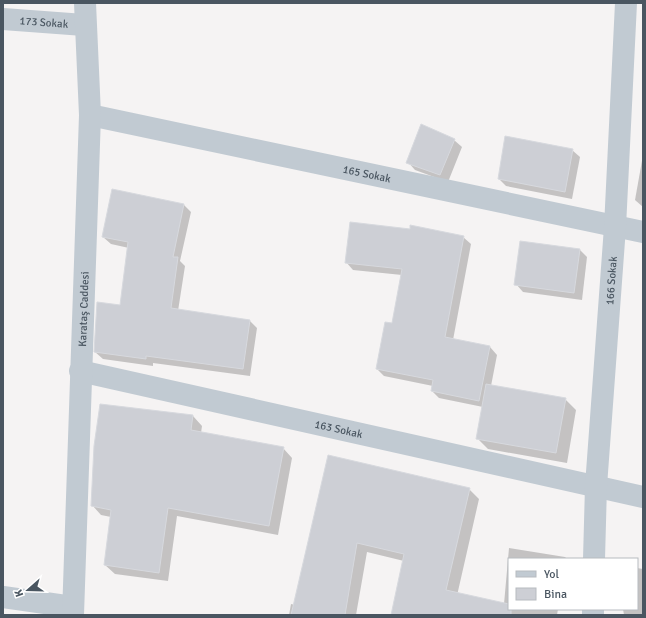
<svg xmlns="http://www.w3.org/2000/svg" width="646" height="618" font-family="Signika,sans-serif">
	<style>
		.shadow { fill: #0003 }
		.building { fill: #cdcfd5; stroke: #d7d9de }
		.lines { fill: none; stroke-linecap: round; stroke-linejoin: round }
		.minor { stroke: #c1cad2; stroke-width: 22 }
		.tertiary { stroke: #c1cad2; stroke-width: 22 }
		.labels { text-anchor: middle; stroke-width: 3; stroke-linejoin: round; paint-order: stroke }
		.street-label { font-size: 11px; fill: #4a5661; stroke: #fff }
	</style>
	<rect width="100%" height="100%" fill="#f5f3f3"/>
	<g class="shadow">
		<polygon points="454,140 462,147 448,182 415,170 408,162"/>
		<polygon points="572,150 580,157 572,199 506,186 499,179"/>
		<polygon points="643,155 643,207 635,200"/>
		<polygon points="184,205 191,212 180,261 185,266 178,311 249,320 257,328 250,376 153,363 153,366 103,359 95,352 121,306 129,248 111,244 103,237"/>
		<polygon points="463,237 471,244 453,340 490,347 497,355 491,386 565,399 576,410 567,463 488,449 477,438 483,407 439,398 432,391 433,386 384,376 377,369 392,324 402,275 353,270 346,262"/>
		<polygon points="580,250 587,257 582,300 523,292 516,284"/>
		<polygon points="193,416 202,426 201,433 283,448 292,458 278,535 177,516 168,581 115,574 105,565 111,517 101,515 92,505"/>
		<polygon points="329,456 469,489 479,499 456,600 454,615 392,615 404,561 367,552 356,615 289,615 291,604 295,605"/>
		<polygon points="509,548 565,557 567,559 509,559 509,609 558,609 557,615 488,615 504,604"/>
		<polygon points="637,568 643,569 643,615 624,615 623,609 637,609"/>
	</g>
	<g class="building">
		<polygon points="421,124 455,139 440,175 406,163"/>
		<polygon points="505,136 573,149 565,192 498,179"/>
		<polygon points="112,189 184,204 173,257 178,257 171,308 250,320 243,369 146,356 146,359 94,352 97,302 120,305 128,242 102,237"/>
		<polygon points="350,222 410,229 410,225 464,236 445,337 490,346 479,401 431,391 433,380 376,369 385,322 392,323 402,269 345,263"/>
		<polygon points="520,241 580,249 574,293 514,285"/>
		<polygon points="486,384 566,398 556,453 476,439"/>
		<polygon points="100,404 193,415 191,430 284,447 269,526 168,508 159,573 104,565 111,510 91,506 94,446"/>
		<polygon points="328,455 470,488 446,590 509,604 509,609 511,609 511,615 391,615 404,554 357,543 345,615 291,615"/>
	</g>
	<g class="lines">
		<g class="minor">
			<path id="s1" d="M3,19L84,25"/>
			<path id="s2" d="M90,115L643,232"/>
			<path id="s3" d="M80,371L643,497"/>
			<path id="s4" d="M594,559L596,486L615,227L626,3"/>
			<polyline points="3,597 73,607"/>
			<polyline points="593,615 593,609"/>
		</g>
		<path class="tertiary" id="s5" d="M73,615L90,115L85,3"/>
	</g>
	<g class="labels">
		<g class="street-label">
			<text dy="4" stroke="none"><textPath href="#s1" startOffset="41">173 Sokak</textPath></text>
			<text dy="4" stroke="none"><textPath href="#s2" startOffset="283">165 Sokak</textPath></text>
			<text dy="4" stroke="none"><textPath href="#s4" startOffset="279">166 Sokak</textPath></text>
			<text dy="4" stroke="none"><textPath href="#s5" startOffset="306">Karataş Caddesi</textPath></text>
			<text dy="4" stroke="none"><textPath href="#s3" startOffset="265">163 Sokak</textPath></text>
		</g>
	</g>
	<rect width="646" height="618" fill="none" stroke="#4a5661" stroke-width="8"/>
	<rect x="508" y="558" width="130" height="52" fill="#ffffff" stroke="#b7bbc0"/>
	<rect x="516" y="571" width="20" height="6" fill="#c1cad2" stroke="#b7bbc0"/>
	<text x="544" y="578" font-size="12" fill="#4a5661">Yol</text>
	<rect x="516" y="588" width="20" height="12" fill="#cdcfd5" stroke="#b7bbc0"/>
	<text x="544" y="598" font-size="12" fill="#4a5661">Bina</text>
	<g transform="translate(28 590) rotate(250)" stroke="#ffffff" stroke-width="3" paint-order="stroke">
	<path d="M0-3L7 15L0 10L-7 15Z" fill="#4a5661"/>
	<text y="-6" font-size="11" font-weight="bold" text-anchor="middle" fill="#4a5661">K</text>
	</g>
</svg>
